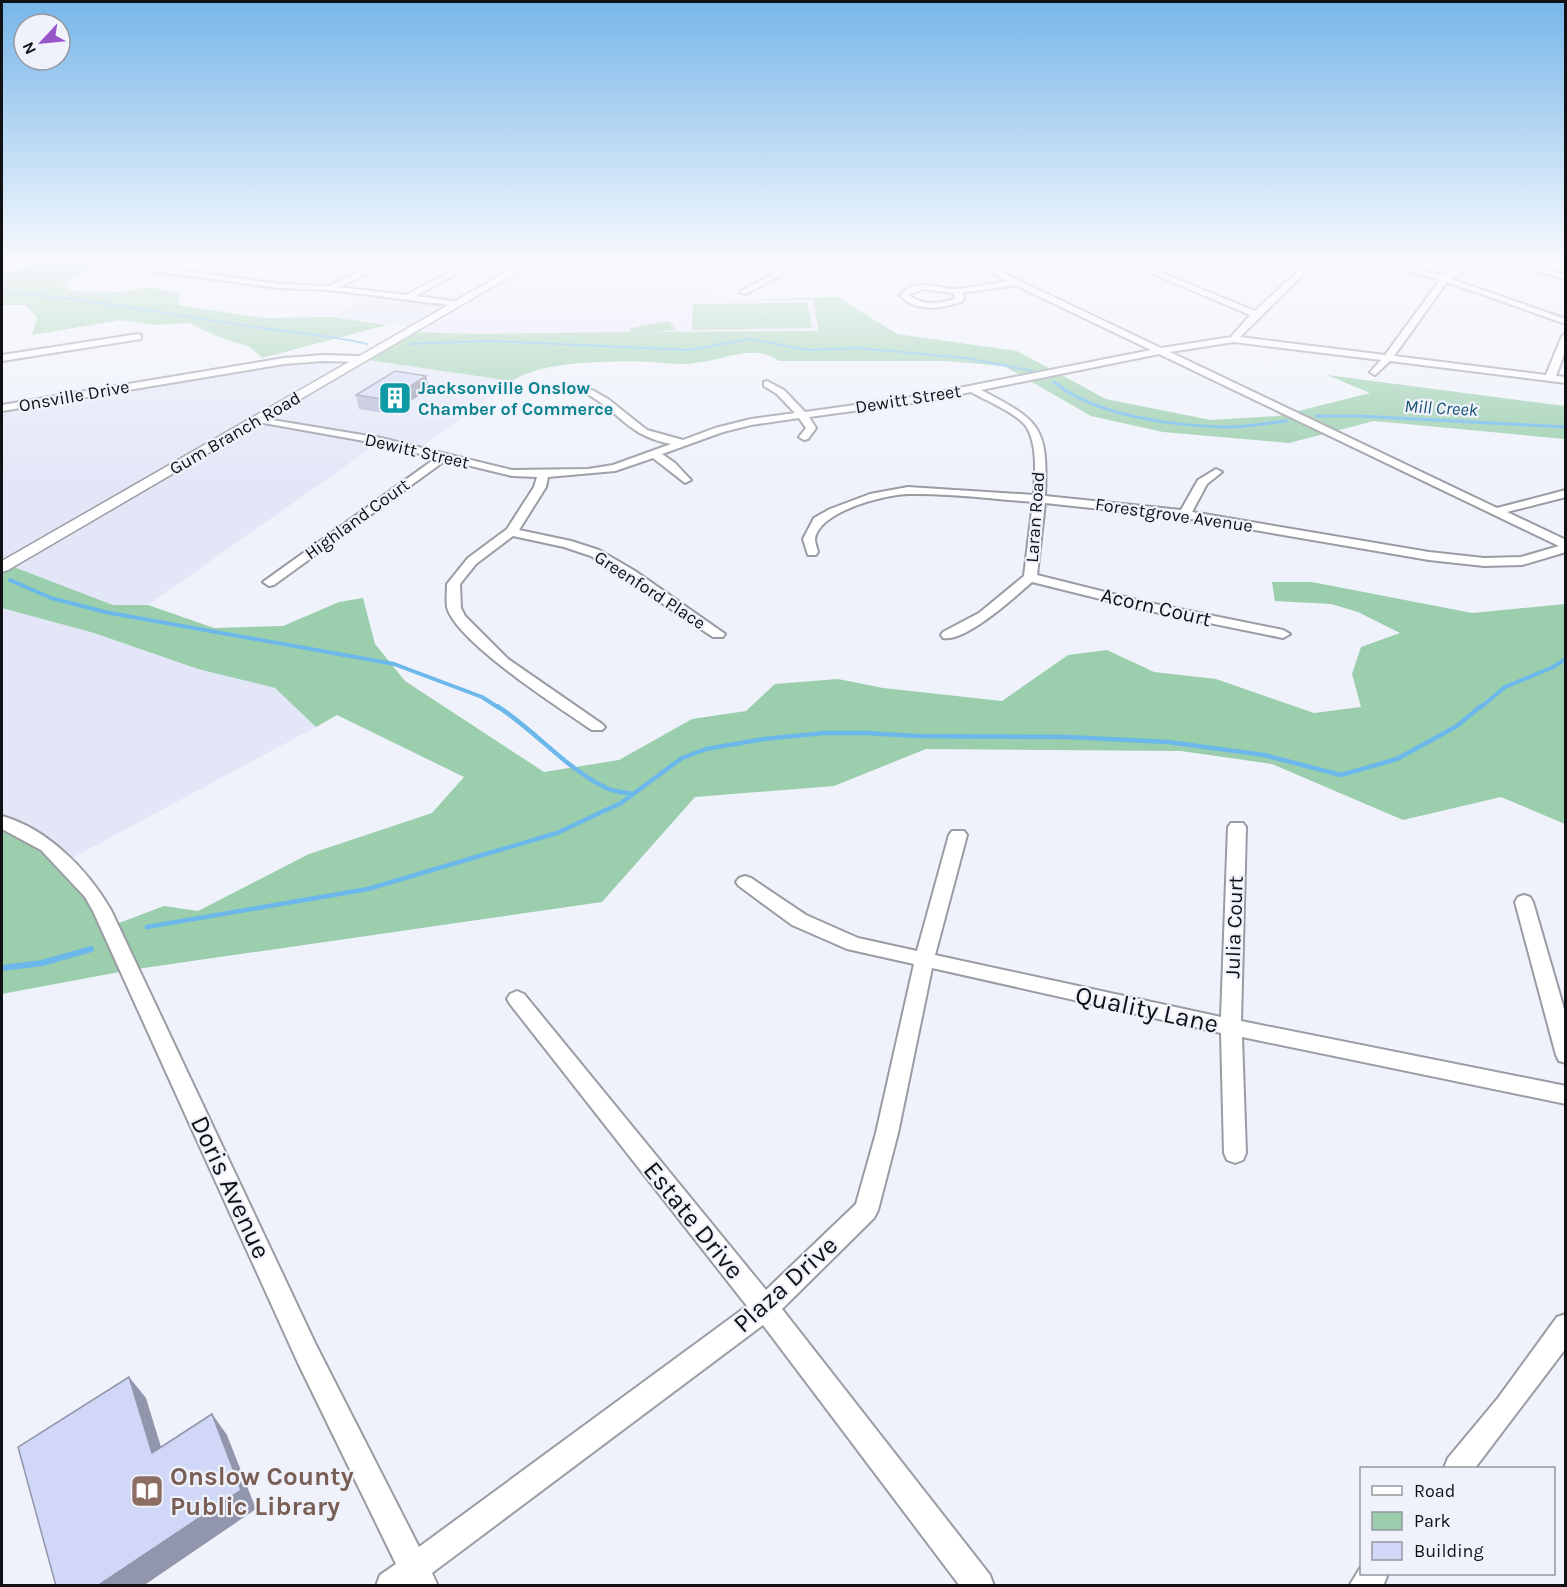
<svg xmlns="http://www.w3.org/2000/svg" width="1567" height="1587" font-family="Karla,sans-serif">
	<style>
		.built { fill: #e3e6f7 }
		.education { fill: #eee3f8 }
		.green { fill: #9aceac }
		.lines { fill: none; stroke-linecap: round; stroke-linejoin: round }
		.stream-far4 { stroke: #6cb8eb; stroke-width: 2 }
		.stream-far3 { stroke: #6cb8eb; stroke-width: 3 }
		.stream-far2 { stroke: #6cb8eb; stroke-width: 4 }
		.stream-far1 { stroke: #6cb8eb; stroke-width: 4.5 }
		.stream { stroke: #6cb8eb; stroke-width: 6 }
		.minor-casing { stroke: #9a9ca4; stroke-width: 4 }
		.major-casing { stroke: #9a9ca4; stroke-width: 3 }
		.minor { fill: #fff; fill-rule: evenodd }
		.major { fill: #fff; fill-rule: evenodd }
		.wall { fill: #b4b9d4 }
		.shaded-wall { fill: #9296ac }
		.building { fill: #d1d7f6; stroke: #9296ac; stroke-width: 1.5 }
		.labels { text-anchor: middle; stroke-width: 4.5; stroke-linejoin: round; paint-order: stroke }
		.far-culture-label { font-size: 18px; font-weight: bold; fill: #0d838f; stroke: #eff2fb; text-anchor: start }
		.far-street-label { font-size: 18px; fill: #101114; stroke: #eff2fb }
		.far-water-label { font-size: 18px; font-style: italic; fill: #165072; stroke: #eff2fb }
		.street-label { font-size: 21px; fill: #101114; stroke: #eff2fb }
		.near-street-label { font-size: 26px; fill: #101114; stroke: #eff2fb }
		.near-education-label { font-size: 26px; font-weight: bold; fill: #785e54; stroke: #eff2fb; text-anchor: start }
	</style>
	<rect width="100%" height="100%" fill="#eff2fb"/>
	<g class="built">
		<polygon points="376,293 457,304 417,327 332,317"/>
		<polygon points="361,359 512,381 418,450 381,441 148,605 113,605 6,564 2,567 2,408 295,360"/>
		<polygon points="2,608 94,633 198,669 275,688 316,727 63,863 47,846 2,822"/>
	</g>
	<polygon class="education" points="530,262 621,262 668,271 699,290 735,300 814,300 820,331 479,334 409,332"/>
	<g class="green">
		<polygon points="37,262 104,262 61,285 73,291 120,292 151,287 179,294 178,305 263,318 332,317 387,325 262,358 250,347 216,336 189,323 155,325 121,320 32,335 37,318 25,305 2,305 2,275"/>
		<path d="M838,297L897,334L1017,351L1106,399L1211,420L1278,416L1370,393L1327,375L1565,406V439L1374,421L1289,443L1163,432L1091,416L1004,366L944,361H779C752,342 723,361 694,363C681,365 666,363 653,362C614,361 544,360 512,381L361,359L409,332L479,334L630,332L631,328L669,321L676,330L652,332L819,331L813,300H735Z"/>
		<polygon points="807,303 812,328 692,330 693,304"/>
		<polygon points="6,564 113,605 148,605 214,628 283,626 339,602 363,598 375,644 405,681 544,772 619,760 692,719 746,711 775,684 838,679 883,688 1002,701 1068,655 1107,650 1154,672 1216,679 1314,713 1361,707 1352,674 1361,647 1400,633 1358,612 1331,604 1275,601 1272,582 1312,582 1472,613 1565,604 1565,824 1501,797 1403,820 1272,764 1181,751 926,749 834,786 695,797 602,902 130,970 2,994 2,822 47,846 111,926 164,906 198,911 309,854 432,813 464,777 337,715 316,727 275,688 198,669 94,633 2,608 2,567"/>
	</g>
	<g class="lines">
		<g class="stream-far4">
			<path d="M2,292C82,298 162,313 241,325C283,332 325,334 367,344"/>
			<polyline points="409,344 490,341 690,350 750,339 807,350 858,348 965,358 1033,371"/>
		</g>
		<g class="stream-far3">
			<path d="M1054,382C1095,416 1174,426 1227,427C1247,427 1267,423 1287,421"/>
			<polyline points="1316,416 1359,416 1566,427"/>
		</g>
		<g class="stream-far2">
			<polyline points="10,580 51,598 105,612 394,664 482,697 499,708"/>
			<polyline points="1480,708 1505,687 1551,668 1566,659"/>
		</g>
		<g class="stream-far1">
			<path d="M497,706C535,730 565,768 606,788C614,792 624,792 633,794"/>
			<polyline points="147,927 368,889 557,833 621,803 682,758 706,749 764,739 824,733 866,733 917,736 1067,737 1168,742 1264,755 1341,775 1397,759 1457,726 1481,706"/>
		</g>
		<polyline class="stream" points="2,968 42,963 91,949"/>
		<defs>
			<g id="minor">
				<polygon points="147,262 158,262 154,264 155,267 279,284 329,286 370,266 369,262 377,262 377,269 339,287 406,295 468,262 477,262 416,296 460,302 461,304 457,306 329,290 279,288 151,271 147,269"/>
				<polygon points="657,262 667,262 660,265"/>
				<polygon points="795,262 805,262 746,294 739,292"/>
				<path d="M970,262H980L1161,348L1231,337L1250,315L1125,262H1135L1255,311L1308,262H1316L1240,337L1385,355L1440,280L1380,262H1392L1444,276L1468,262H1477L1451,279L1566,319V324L1447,282L1394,356L1546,375L1562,336L1566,333V349L1556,376L1566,377V383L1390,361L1375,375L1370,372L1381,360L1234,342L1170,352L1497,508L1566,490V497L1507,512L1566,540V552L1522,565L1484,566L1429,560L1185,518L1045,503L1037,575L1145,602L1283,630L1290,634L1283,638L1145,610L1032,582C1016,596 965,643 943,638L941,635L943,632L979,613L1024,576L1033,502C993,499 951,493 910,494C886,494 819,511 815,539C815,542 817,548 818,552L816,555H808L803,539L814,518L830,509L870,494L908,487L1034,495C1035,474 1038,445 1026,426C1016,413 985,400 971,392L919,402L809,417L816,428L808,439L804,440L799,437L806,428L799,418L751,425L723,432L662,454L675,463L689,478L691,480L685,483L653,458L615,471L548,477L546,487L519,530L571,541L599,550L635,571L725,634L723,637H713L591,556L564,547L513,536L476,564L460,584L461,608L465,616L508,659L602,724L605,727L602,730H592C561,709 455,641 447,607C446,600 447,591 447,584L468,558L507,529L534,487L537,477L512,476L446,460L274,585L269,586L263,582L436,458L381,444L258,422L253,419L254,417L381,438L512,470L588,469L613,465L671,444C627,435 623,415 589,395L587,393L592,390L608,399L647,430L683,440L715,428L751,419L795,413L777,394L764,386V382L767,381L784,390L805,412L919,396L1151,350L1015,285L962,293L964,296L963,301C943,309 916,313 900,295C917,276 938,290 959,289C976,287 992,284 1007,281ZM923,289L953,293L956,298C941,304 922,306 909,295ZM1159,354L1559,546L1521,557L1484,558L1429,552L1192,512L1207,484L1222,472L1216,469L1198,480L1181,510L1045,496C1048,427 1041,421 981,390Z"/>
				<polygon points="1506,262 1518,262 1566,274 1566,279"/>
				<polygon points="138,334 141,335 141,339 2,361 2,355"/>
				<polygon points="323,355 361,356 366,359 361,362 323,361 284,364 2,411 2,405 284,358"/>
				<path d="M2,816C48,829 88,870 111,910L316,1345L419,1547L747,1306L510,1004L507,999L510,994L517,991L524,994L766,1290L856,1204L876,1133L914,964L847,949L792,925L739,886L736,882L739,878L745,876L751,878L806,915L858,938L917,951L949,835L952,831H964L967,835L935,955L1221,1017L1228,827L1231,823H1243L1246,827L1241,1021L1566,1086V1104L1242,1037L1246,1153L1243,1160L1235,1163L1227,1160L1224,1153L1221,1033L932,968L898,1133L878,1210L874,1218L782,1309L990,1575L994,1586H960L763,1325L432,1573L438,1586H376L380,1575L396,1564L298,1363L93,911L85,897L41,850L2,829Z"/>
				<polygon points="1524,895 1530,897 1533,902 1566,1016 1566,1063 1559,1061 1556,1055 1515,902 1518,897"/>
				<polygon points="1566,1314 1566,1348 1475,1468 1444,1468 1448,1458 1498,1398 1557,1317"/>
				<polygon points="1362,1565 1362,1574 1388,1574 1383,1586 1349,1586"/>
			</g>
			<polygon id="major" points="523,262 535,262 8,570 2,572 2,561"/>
		</defs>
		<use href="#minor" class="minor-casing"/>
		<use href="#major" class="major-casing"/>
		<use href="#minor" class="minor"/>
		<use href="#major" class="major"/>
	</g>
	<polygon class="wall" points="426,376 429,389 391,414 359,409 356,395"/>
	<g class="shaded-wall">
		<polygon points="426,376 429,389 391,414 388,400"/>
		<polygon points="129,1377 146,1398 169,1473 152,1453"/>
		<polygon points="212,1414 227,1435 256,1509 143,1586 97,1586"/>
	</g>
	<g class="building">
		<polygon points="395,371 426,376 388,400 356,395"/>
		<polygon points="129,1377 152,1453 212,1414 241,1490 97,1586 56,1586 18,1447"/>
	</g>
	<linearGradient id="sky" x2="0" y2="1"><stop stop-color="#76b6e9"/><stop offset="0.54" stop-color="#f8f9fd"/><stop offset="1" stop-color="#f8f9fd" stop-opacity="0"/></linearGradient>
	<rect width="1567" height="484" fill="url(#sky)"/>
	<defs>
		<symbol id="building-square" viewBox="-11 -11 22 22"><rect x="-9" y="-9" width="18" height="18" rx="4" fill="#0f9aa8" stroke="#eff2fb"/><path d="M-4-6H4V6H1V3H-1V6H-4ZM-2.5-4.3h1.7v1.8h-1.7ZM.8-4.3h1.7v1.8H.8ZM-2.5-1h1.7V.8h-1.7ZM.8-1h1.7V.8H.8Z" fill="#fff"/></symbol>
		<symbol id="library-square" viewBox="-11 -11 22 22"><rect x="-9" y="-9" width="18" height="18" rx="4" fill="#8d6e63" stroke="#eff2fb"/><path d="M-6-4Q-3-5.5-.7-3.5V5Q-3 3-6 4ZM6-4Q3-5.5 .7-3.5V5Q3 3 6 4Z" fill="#fff"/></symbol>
	</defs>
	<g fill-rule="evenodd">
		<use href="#building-square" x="376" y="379" width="38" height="38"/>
		<use href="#library-square" x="128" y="1472" width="38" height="38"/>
	</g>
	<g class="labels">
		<g class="far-culture-label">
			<text x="418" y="394">Jacksonville Onslow<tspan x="418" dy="21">Chamber of Commerce</tspan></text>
		</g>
		<g class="far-street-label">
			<text transform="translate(74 396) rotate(-10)" y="6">Onsville Drive</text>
			<text transform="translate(908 399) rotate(-9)" y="6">Dewitt Street</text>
			<text transform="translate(235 433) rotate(-30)" y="6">Gum Branch Road</text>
			<text transform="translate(417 451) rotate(13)" y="6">Dewitt Street</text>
			<text transform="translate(1174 515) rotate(8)" y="6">Forestgrove Avenue</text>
			<text transform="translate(1035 517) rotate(-86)" y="6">Laran Road</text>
			<text transform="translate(357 519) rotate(-36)" y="6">Highland Court</text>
			<text transform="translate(650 590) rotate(33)" y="6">Greenford Place</text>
		</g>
		<g class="far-water-label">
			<text transform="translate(1441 408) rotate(3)" y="6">Mill Creek</text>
		</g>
		<g class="street-label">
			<text transform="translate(1156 607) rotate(13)" y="7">Acorn Court</text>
			<text transform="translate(1234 927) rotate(-88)" y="7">Julia Court</text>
		</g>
		<g class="near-street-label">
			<text transform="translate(1147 1009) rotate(12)" y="9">Quality Lane</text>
			<text transform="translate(231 1187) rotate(65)" y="9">Doris Avenue</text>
			<text transform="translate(694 1220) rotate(51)" y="9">Estate Drive</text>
			<text transform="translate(785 1284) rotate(-42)" y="9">Plaza Drive</text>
		</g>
		<g class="near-education-label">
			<text x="170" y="1485">Onslow County<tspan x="170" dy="30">Public Library</tspan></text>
		</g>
	</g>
	<rect width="1567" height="1587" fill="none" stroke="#101114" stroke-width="6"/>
	<rect x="1360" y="1467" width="195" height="108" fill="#eff2fb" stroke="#96989f" stroke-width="1.5"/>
	<rect x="1372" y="1486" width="30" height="9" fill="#ffffff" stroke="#96989f" stroke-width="1.5"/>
	<text x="1414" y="1497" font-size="18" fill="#101114">Road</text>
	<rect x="1372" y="1512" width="30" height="18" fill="#9aceac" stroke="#96989f" stroke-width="1.5"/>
	<text x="1414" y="1527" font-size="18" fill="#101114">Park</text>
	<rect x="1372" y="1542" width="30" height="18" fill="#d1d7f6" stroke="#96989f" stroke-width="1.5"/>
	<text x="1414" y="1557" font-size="18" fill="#101114">Building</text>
	<g transform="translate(42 42) rotate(244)"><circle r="28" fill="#eff2fb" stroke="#96989f" stroke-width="1.5"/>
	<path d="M0-4.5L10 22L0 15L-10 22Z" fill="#9755ca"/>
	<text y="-9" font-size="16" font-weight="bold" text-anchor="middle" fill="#101114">N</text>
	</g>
</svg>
